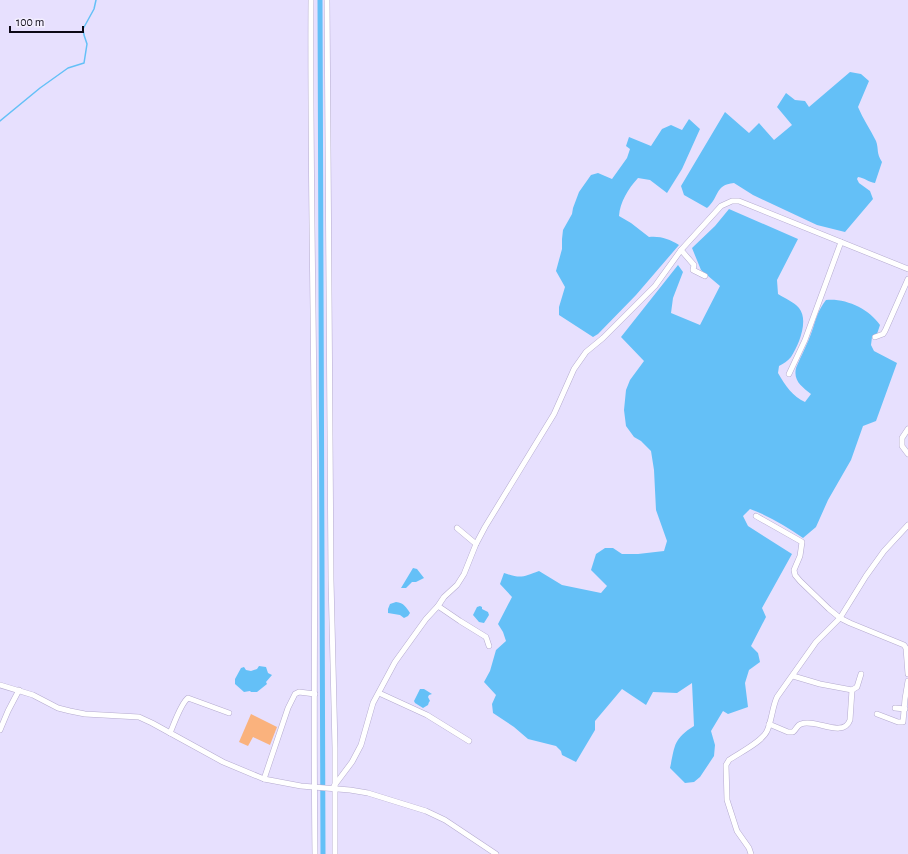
<svg xmlns="http://www.w3.org/2000/svg" width="908" height="854" font-family="'Alegreya Sans',sans-serif">
	<style>
		.green { fill: #fab27d }
		.water { fill: #64c0f7 }
		.lines { fill: none; stroke-linecap: round; stroke-linejoin: round }
		.stream { stroke: #64c0f7; stroke-width: 1.5 }
		.canal { stroke: #64c0f7; stroke-width: 5 }
		.minor-casing { stroke: #b5abcf; stroke-width: 6 }
		.minor { stroke: #fff; stroke-width: 5 }
	</style>
	<rect width="100%" height="100%" fill="#e7e0fe"/>
	<polygon class="green" points="251,714 277,727 270,745 253,737 248,746 239,742"/>
	<g class="water">
		<path d="M850,72L861,74L869,81L858,107C863,119 870,129 876,141C879,149 876,153 882,162L875,183C868,182 865,178 858,177L857,179L859,183L870,191L873,199L845,232L817,225L753,195L734,183C714,185 720,197 707,208L684,195L681,186L725,112L749,133L759,123L774,140L792,125L777,107L786,93L795,100L805,101L809,107Z"/>
		<path d="M689,119L700,129L682,169L667,193L650,180L638,178C628,189 620,202 619,216L631,223L649,237C661,236 669,239 679,245L636,295L598,334L593,337L559,315V307L565,287L556,271L562,249V239L563,230L572,214L573,208L579,192L591,175L598,173L612,179L627,158L630,149L626,146L629,137L651,146L662,129L671,125L682,130Z"/>
		<path d="M729,209L798,239L777,280L778,294C784,298 794,302 799,308C809,320 799,345 791,357C788,361 783,364 779,366L778,373C785,385 793,397 805,402L811,394C802,387 793,381 796,368C801,356 808,343 812,331C816,319 818,310 826,300C846,298 869,309 880,325L877,334L872,337L871,345L874,351L897,363L876,421L863,426L851,460L828,500L816,527L803,538C786,526 769,516 750,509L743,516L748,526L792,554L762,608L766,617L751,646L758,653L760,662L749,670L745,683L748,707L728,714L723,711L711,731L715,745L714,756L700,777L694,782L685,783L670,768C675,746 673,739 694,726L692,683L677,693L653,692L646,705L622,689L595,721V730L576,762L562,755L561,751L556,746L528,739L514,727L493,713L492,704L496,695L484,682L490,671L496,650L506,641L503,632L498,624L512,597L500,584L504,573C521,579 523,577 539,571L562,585L601,593L607,586L591,570L596,554L605,548H613L622,554H638L664,551L667,541L656,510L654,470L651,451L641,441L634,437L626,426L624,410L626,390L630,380L644,361L621,337L678,265L683,272L673,298L671,313L700,325L720,286L701,270L692,248L715,226Z"/>
		<polygon points="413,568 417,569 424,578 416,582 412,582 406,588 401,588"/>
		<path d="M396,602C404,603 406,607 410,613L408,616L404,618L400,615L388,613V609L390,604Z"/>
		<polygon points="480,606 482,607 482,609 488,612 489,615 484,623 479,622 473,615 477,607"/>
		<polygon points="259,666 266,667 268,673 272,675 266,682 267,684 257,692 251,692 250,691 244,692 235,684 235,679 241,668 244,667 246,670 251,671 257,669"/>
		<polygon points="420,689 424,689 432,694 429,695 428,697 430,701 429,702 428,705 423,708 415,703 414,701"/>
	</g>
	<g class="lines">
		<polyline class="stream" points="0,121 40,88 68,68 84,63 87,44 84,35 83,29 94,9 96,0"/>
		<polyline class="canal" points="320,0 323,854"/>
		<defs>
			<g id="minor">
				<path d="M311,0C310,136 313,272 314,408C316,557 313,705 315,854"/>
				<polyline points="327,0 331,580 335,748 335,854"/>
				<polyline points="681,250 694,265 693,270 705,276"/>
				<polyline points="875,337 883,334 885,331 908,279"/>
				<polyline points="789,374 805,340 841,242"/>
				<polyline points="908,429 902,438 902,446 908,454"/>
				<polyline points="756,516 802,542 800,556 794,570 795,575 800,581 829,609 840,618 850,623 904,645 906,648 908,674"/>
				<polyline points="457,528 476,544"/>
				<polyline points="438,606 444,597 457,585 464,574 476,544 485,527 554,414 574,369 586,352 603,338 655,286 681,250 721,206 732,201 739,201 908,269"/>
				<polyline points="793,676 820,684 852,690 857,687 861,674"/>
				<polyline points="0,685 33,695 58,708 70,711 85,714 139,717 152,723 223,762 264,779 301,786 350,790 368,793 426,811 445,820 496,854"/>
				<polyline points="379,693 427,715 469,741"/>
				<polyline points="895,708 905,709"/>
				<polyline points="877,714 898,722 903,722 905,699 908,681"/>
				<path d="M769,724L788,732H793C796,730 797,725 801,724C815,718 843,739 850,720L852,690"/>
				<polyline points="0,730 8,711 19,690"/>
				<path d="M170,733C174,724 181,703 188,698L229,713"/>
				<polyline points="264,779 288,708 295,694 299,692 315,694"/>
				<polyline points="334,786 352,762 361,745 373,703 395,662 426,619 438,606 460,621 486,637 489,646"/>
				<path d="M751,854L749,848L737,831L727,800L726,765L729,760C739,753 762,742 767,731C772,720 772,708 777,697L816,642L840,618L866,576L884,551L908,525"/>
			</g>
		</defs>
		<use href="#minor" class="minor-casing"/>
		<use href="#minor" class="minor"/>
	</g>
	<path d="M10 26v6h73v-6" fill="none" stroke="#0d0916" stroke-width="2"/>
	<text x="16" y="26" font-size="12" fill="#0d0916" stroke="#f3efff" stroke-width="3" paint-order="stroke">100 m</text>
</svg>
